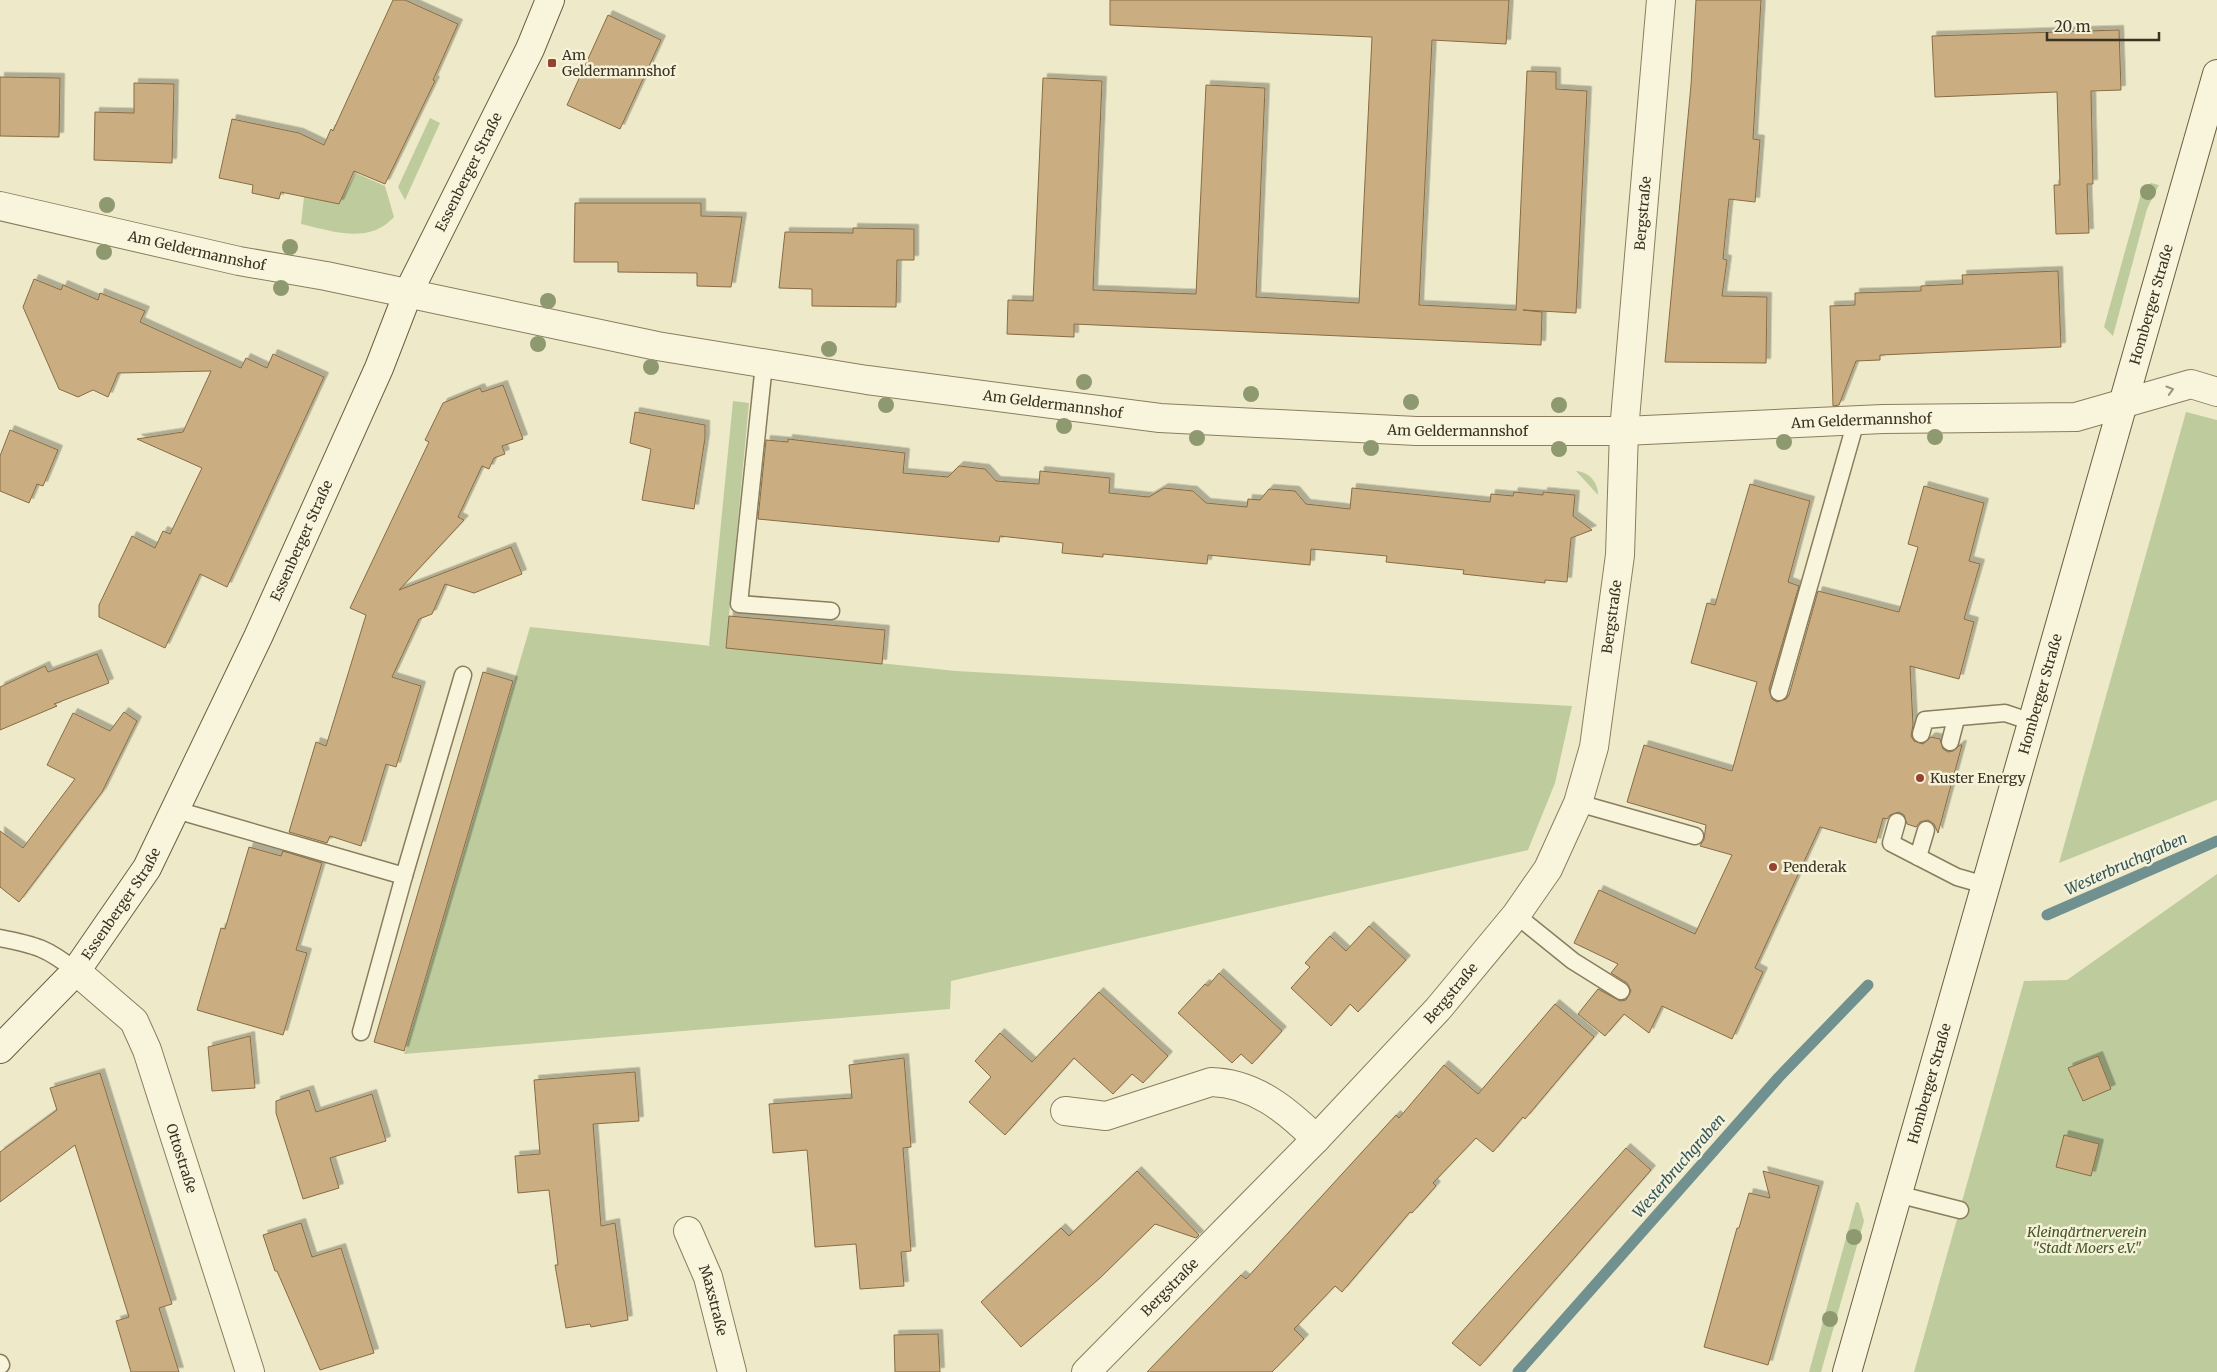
<svg xmlns="http://www.w3.org/2000/svg" width="2217" height="1372" font-family="Merriweather,serif">
	<style>
		.green { fill: #becc9d }
		.lines { fill: none; stroke-linecap: round; stroke-linejoin: round }
		.stream { stroke: #70918f; stroke-width: 11 }
		.building { fill: #caad80; stroke: #886c44; filter: url(#shadow) }
		.lane-casing { stroke: #8a7d5e; stroke-width: 19 }
		.street-casing { stroke: #8a7d5e; stroke-width: 30 }
		.secondary-casing { stroke: #6c5e41; stroke-width: 30 }
		.lane { stroke: #f8f5dc; stroke-width: 16 }
		.street { stroke: #f8f5dc; stroke-width: 28 }
		.secondary { stroke: #f8f5dc; stroke-width: 28 }
		.tree { fill: #8f9970 }
		.oneway { stroke: #9a947e }
		.poi-dot { fill: #974230; stroke: #f5f2d9; stroke-width: 2 }
		.labels { text-anchor: middle; stroke-width: 5; stroke-linejoin: round; paint-order: stroke }
		.poi-label { font-size: 14px; fill: #3b3221; stroke: #f5f2d9; text-anchor: start }
		.street-label { font-size: 14px; fill: #3b3221; stroke: #f5f2d9 }
		.park-label { font-size: 14px; font-style: italic; fill: #425628; stroke: #f5f2d9 }
		.water-label { font-size: 15px; font-style: italic; fill: #31555a; stroke: #f5f2d9 }
	</style>
	<defs>
		<filter id="shadow"><feDropShadow dx="4.5" dy="-4.5" stdDeviation="0" flood-color="#0004"/></filter>
	</defs>
	<rect width="100%" height="100%" fill="#eeeac9"/>
	<g class="green">
		<polygon points="430,118 440,123 405,200 398,187"/>
		<path d="M356,173L385,186L394,217C369,245 332,231 301,224L304,197L339,204Z"/>
		<polygon points="2151,183 2159,185 2147,209 2113,336 2104,327 2142,190"/>
		<polygon points="733,401 749,403 726,647 956,671 1572,706 1555,783 1528,850 951,981 950,1009 404,1054 530,627 712,646 709,645"/>
		<polygon points="2186,412 2217,420 2217,800 2059,863"/>
		<path d="M1576,471C1589,472 1598,482 1598,495Z"/>
		<polygon points="2217,874 2217,1372 1914,1372 2024,981 2067,980"/>
		<polygon points="1856,1202 1859,1203 1864,1221 1821,1372 1809,1372"/>
	</g>
	<g class="lines">
		<g class="stream">
			<polyline points="2047,915 2217,841"/>
			<polyline points="1518,1372 1779,1077 1868,985"/>
		</g>
	</g>
	<g class="building">
		<polygon points="393,0 405,0 458,24 433,80 435,81 385,184 354,171 339,204 281,192 279,199 252,193 253,185 219,178 232,119 299,133 324,145 331,129 333,131"/>
		<polygon points="1110,0 1509,0 1506,44 1432,40 1419,305 1516,310 1527,71 1556,72 1556,89 1587,91 1576,313 1523,310 1542,312 1541,345 1074,324 1074,337 1007,334 1008,300 1033,301 1043,78 1102,81 1093,290 1196,294 1206,85 1265,88 1256,297 1359,303 1372,37 1110,25"/>
		<polygon points="1696,0 1761,0 1753,139 1760,140 1755,202 1729,199 1723,259 1727,260 1722,296 1767,297 1766,363 1665,362 1691,85"/>
		<polygon points="608,15 661,40 620,129 567,105"/>
		<polygon points="2119,30 2121,90 2091,91 2093,184 2087,184 2089,233 2056,234 2054,185 2060,185 2057,92 1935,97 1932,36"/>
		<polygon points="0,77 60,78 59,137 0,136"/>
		<polygon points="134,83 174,84 172,163 94,160 95,112 134,113"/>
		<polygon points="575,203 701,203 701,216 742,217 731,287 697,286 697,273 618,272 618,262 574,262"/>
		<polygon points="853,228 914,229 914,260 897,260 896,307 812,306 812,289 779,288 785,232 853,233"/>
		<polygon points="2058,271 2061,347 1880,355 1880,360 1856,361 1839,405 1833,406 1830,306 1855,305 1855,293 1921,291 1921,286 1963,284 1962,275"/>
		<polygon points="34,279 61,290 63,285 98,300 100,293 145,311 140,322 241,368 246,358 267,368 273,354 324,377 227,587 200,574 165,648 99,617 99,605 132,536 155,548 163,531 170,534 202,468 137,439 183,432 211,371 118,373 108,397 93,390 78,397 59,389 23,307"/>
		<polygon points="503,385 523,439 502,446 505,454 494,458 489,469 482,466 458,517 464,520 399,590 511,547 522,574 474,593 445,584 432,614 419,619 392,677 421,686 396,767 386,764 361,846 330,836 327,843 289,832 316,742 326,746 366,615 350,608 429,442 425,440 443,403 480,388 482,392"/>
		<polygon points="635,412 705,425 705,438 694,509 642,500 651,449 630,443"/>
		<polygon points="10,430 58,450 43,486 37,484 29,503 0,491 0,456"/>
		<polygon points="788,439 905,453 903,473 948,477 959,466 985,469 996,481 1039,484 1040,471 1110,478 1109,493 1149,497 1164,488 1193,491 1206,503 1247,507 1248,499 1260,500 1269,489 1295,491 1306,504 1350,509 1352,488 1490,502 1491,494 1513,496 1514,492 1543,495 1543,492 1575,495 1573,516 1592,530 1571,538 1567,582 1545,580 1545,583 1463,574 1464,570 1386,562 1387,556 1311,549 1310,565 1208,555 1207,564 1103,554 1103,557 1062,553 1063,543 1000,536 999,542 758,519 766,440 788,442"/>
		<polygon points="1750,484 1810,501 1788,582 1799,586 1769,689 1772,699 1777,702 1786,699 1789,695 1818,591 1899,612 1918,547 1908,544 1924,486 1984,503 1969,561 1980,564 1964,619 1974,622 1959,679 1910,666 1913,725 1911,736 1914,741 1923,744 1931,737 1940,739 1943,749 1948,752 1953,751 1960,745 1962,745 1938,833 1934,824 1928,820 1920,822 1916,827 1907,824 1904,815 1899,812 1890,815 1887,819 1883,818 1876,843 1820,827 1755,968 1763,972 1732,1039 1662,1006 1649,1033 1624,1014 1605,1036 1578,1014 1598,989 1620,1001 1626,1000 1631,991 1627,983 1611,973 1618,964 1574,943 1599,890 1695,934 1732,855 1700,846 1704,839 1706,825 1627,802 1644,745 1732,771 1757,682 1691,663 1707,603 1715,605"/>
		<polygon points="729,616 885,630 882,664 726,648"/>
		<polygon points="97,654 109,683 54,704 57,706 0,730 0,687 45,666 48,672"/>
		<polygon points="483,672 513,681 404,1051 374,1042"/>
		<polygon points="124,712 137,721 102,792 19,902 0,887 0,831 23,848 75,779 47,765 73,713 110,731"/>
		<polygon points="249,847 281,856 283,851 322,863 296,950 307,953 283,1035 197,1010 221,928 225,929"/>
		<polygon points="1369,926 1406,960 1358,1012 1350,1004 1331,1026 1291,988 1310,967 1305,963 1330,936 1346,951"/>
		<polygon points="1219,973 1282,1031 1252,1064 1241,1054 1232,1063 1178,1013 1205,984 1208,986"/>
		<polygon points="1099,992 1168,1056 1143,1083 1132,1074 1113,1094 1074,1058 1005,1135 969,1102 991,1077 975,1061 1000,1033 1032,1062"/>
		<polygon points="1555,1004 1594,1037 1525,1119 1523,1117 1493,1152 1476,1138 1433,1183 1436,1186 1412,1213 1410,1212 1342,1292 1335,1286 1294,1329 1304,1339 1272,1372 1147,1372 1241,1275 1246,1279 1396,1115 1399,1118 1444,1065 1478,1094"/>
		<polygon points="250,1036 255,1088 212,1091 208,1047"/>
		<polygon points="2098,1056 2111,1089 2083,1101 2068,1068"/>
		<polygon points="904,1058 911,1147 903,1148 911,1251 901,1252 904,1286 860,1289 856,1244 815,1247 807,1150 773,1153 769,1104 852,1098 849,1065"/>
		<polygon points="635,1072 639,1121 593,1124 601,1226 615,1223 628,1320 591,1327 590,1324 566,1328 555,1265 558,1265 549,1190 518,1193 515,1156 540,1154 534,1080"/>
		<polygon points="100,1073 172,1304 159,1308 179,1372 131,1372 116,1321 129,1317 75,1145 0,1202 0,1152 57,1110 50,1088"/>
		<polygon points="309,1090 316,1112 372,1094 386,1141 330,1158 339,1188 303,1199 276,1113 276,1101"/>
		<polygon points="2064,1135 2099,1144 2091,1176 2056,1167"/>
		<polygon points="1626,1148 1651,1170 1480,1366 1452,1343"/>
		<polygon points="1137,1171 1199,1235 1196,1238 1155,1224 1100,1278 1021,1347 981,1302 1061,1228 1069,1236"/>
		<polygon points="1763,1171 1819,1186 1768,1365 1704,1347 1737,1228 1739,1228 1749,1193 1770,1198"/>
		<polygon points="301,1223 312,1257 341,1248 374,1353 320,1370 277,1271 275,1271 263,1235"/>
		<polygon points="938,1334 940,1372 895,1372 894,1335"/>
	</g>
	<g class="lines">
		<defs>
			<g id="lane">
				<polyline points="764,364 739,604 831,611"/>
				<polyline points="1779,692 1856,421"/>
				<polyline points="1921,734 1925,720 2005,713 2032,722"/>
				<polyline points="1950,742 1956,719"/>
				<polyline points="1578,803 1695,836"/>
				<polyline points="176,810 404,876 361,1032"/>
				<polyline points="1897,822 1891,843 1957,877 1985,885"/>
				<polyline points="1918,857 1926,830"/>
				<polyline points="404,876 463,675"/>
				<polyline points="1516,915 1573,961 1621,991"/>
				<path d="M0,938C36,945 47,948 76,971"/>
				<polyline points="1897,1194 1960,1210"/>
				<polyline points="0,1363 1,1365"/>
			</g>
			<g id="street">
				<path id="s1" d="M0,206L239,261L326,276L657,346L867,380L1160,418L1416,431H1624L1883,419L2076,417L2191,384L2217,392"/>
				<path id="s2" d="M76,971L134,1021L147,1050L250,1372"/>
				<path d="M1065,1111L1106,1116L1211,1082C1254,1083 1287,1110 1316,1139"/>
				<path id="s3" d="M688,1231L708,1277L732,1372"/>
				<path id="s4" d="M1086,1372L1316,1139L1438,1009L1516,915L1548,869L1578,803L1594,747L1620,555L1624,431L1661,0"/>
			</g>
			<g id="secondary">
				<path id="s5" d="M0,1049L76,971L147,868L258,637L379,368L408,293L530,49L550,0"/>
				<path id="s6" d="M1847,1372L2217,74"/>
			</g>
		</defs>
		<use href="#lane" class="lane-casing"/>
		<use href="#street" class="street-casing"/>
		<use href="#secondary" class="secondary-casing"/>
		<use href="#lane" class="lane"/>
		<use href="#street" class="street"/>
		<use href="#secondary" class="secondary"/>
	</g>
	<g class="tree">
		<circle cx="2148" cy="192" r="8"/>
		<circle cx="107" cy="205" r="8"/>
		<circle cx="290" cy="247" r="8"/>
		<circle cx="104" cy="252" r="8"/>
		<circle cx="281" cy="288" r="8"/>
		<circle cx="548" cy="301" r="8"/>
		<circle cx="538" cy="344" r="8"/>
		<circle cx="829" cy="349" r="8"/>
		<circle cx="651" cy="367" r="8"/>
		<circle cx="1084" cy="382" r="8"/>
		<circle cx="1251" cy="394" r="8"/>
		<circle cx="1411" cy="402" r="8"/>
		<circle cx="886" cy="405" r="8"/>
		<circle cx="1559" cy="405" r="8"/>
		<circle cx="1064" cy="426" r="8"/>
		<circle cx="1935" cy="437" r="8"/>
		<circle cx="1197" cy="438" r="8"/>
		<circle cx="1784" cy="442" r="8"/>
		<circle cx="1371" cy="448" r="8"/>
		<circle cx="1559" cy="449" r="8"/>
		<circle cx="1854" cy="1237" r="8"/>
		<circle cx="1830" cy="1319" r="8"/>
	</g>
	<defs><path id="oneway-chevron" d="M-2-3.5L2.5 0L-2 3.5" fill="none" stroke-width="1.6" stroke-linecap="round" stroke-linejoin="round" transform="scale(1.25)"/></defs>
	<use class="oneway" href="#oneway-chevron" transform="translate(2170 390) rotate(-16)"/>
	<g class="poi-dot">
		<rect x="547" y="58" width="10" height="10" rx="2.5"/>
		<circle cx="1920" cy="778" r="5"/>
		<circle cx="1773" cy="867" r="5"/>
	</g>
	<g class="labels">
		<g class="poi-label">
			<text x="562" y="60">Am<tspan x="562" dy="16">Geldermannshof</tspan></text>
			<text x="1930" y="783">Kuster Energy</text>
			<text x="1783" y="872">Penderak</text>
		</g>
		<g class="street-label">
			<text dy="5" stroke="none"><textPath href="#s5" startOffset="1001">Essenberger Straße</textPath></text>
			<text dy="5" stroke="none"><textPath href="#s4" startOffset="1351">Bergstraße</textPath></text>
			<text dy="5" stroke="none"><textPath href="#s1" startOffset="202">Am Geldermannshof</textPath></text>
			<text dy="5" stroke="none"><textPath href="#s6" startOffset="1110">Homberger Straße</textPath></text>
			<text dy="5" stroke="none"><textPath href="#s1" startOffset="1072">Am Geldermannshof</textPath></text>
			<text dy="5" stroke="none"><textPath href="#s1" startOffset="1882">Am Geldermannshof</textPath></text>
			<text dy="5" stroke="none"><textPath href="#s1" startOffset="1478">Am Geldermannshof</textPath></text>
			<text dy="5" stroke="none"><textPath href="#s5" startOffset="596">Essenberger Straße</textPath></text>
			<text dy="5" stroke="none"><textPath href="#s4" startOffset="946">Bergstraße</textPath></text>
			<text dy="5" stroke="none"><textPath href="#s6" startOffset="705">Homberger Straße</textPath></text>
			<text dy="5" stroke="none"><textPath href="#s5" startOffset="190">Essenberger Straße</textPath></text>
			<text dy="5" stroke="none"><textPath href="#s4" startOffset="526">Bergstraße</textPath></text>
			<text dy="5" stroke="none"><textPath href="#s6" startOffset="300">Homberger Straße</textPath></text>
			<text dy="5" stroke="none"><textPath href="#s2" startOffset="222">Ottostraße</textPath></text>
			<text dy="5" stroke="none"><textPath href="#s4" startOffset="119">Bergstraße</textPath></text>
			<text dy="5" stroke="none"><textPath href="#s3" startOffset="74">Maxstraße</textPath></text>
		</g>
		<g class="park-label">
			<text x="2087" y="1237">Kleingärtnerverein<tspan x="2087" dy="16">"Stadt Moers e.V."</tspan></text>
		</g>
		<g class="water-label">
			<text transform="translate(2126 864) rotate(-24)" y="5">Westerbruchgraben</text>
			<text transform="translate(1679 1166) rotate(-49)" y="5">Westerbruchgraben</text>
		</g>
	</g>
	<path d="M2047 32v8h112v-8" fill="none" stroke="#3b3221" stroke-width="2.5"/>
	<text x="2054" y="32" font-size="15" fill="#3b3221" stroke="#f5f2d9" stroke-width="4" paint-order="stroke">20 m</text>
</svg>
